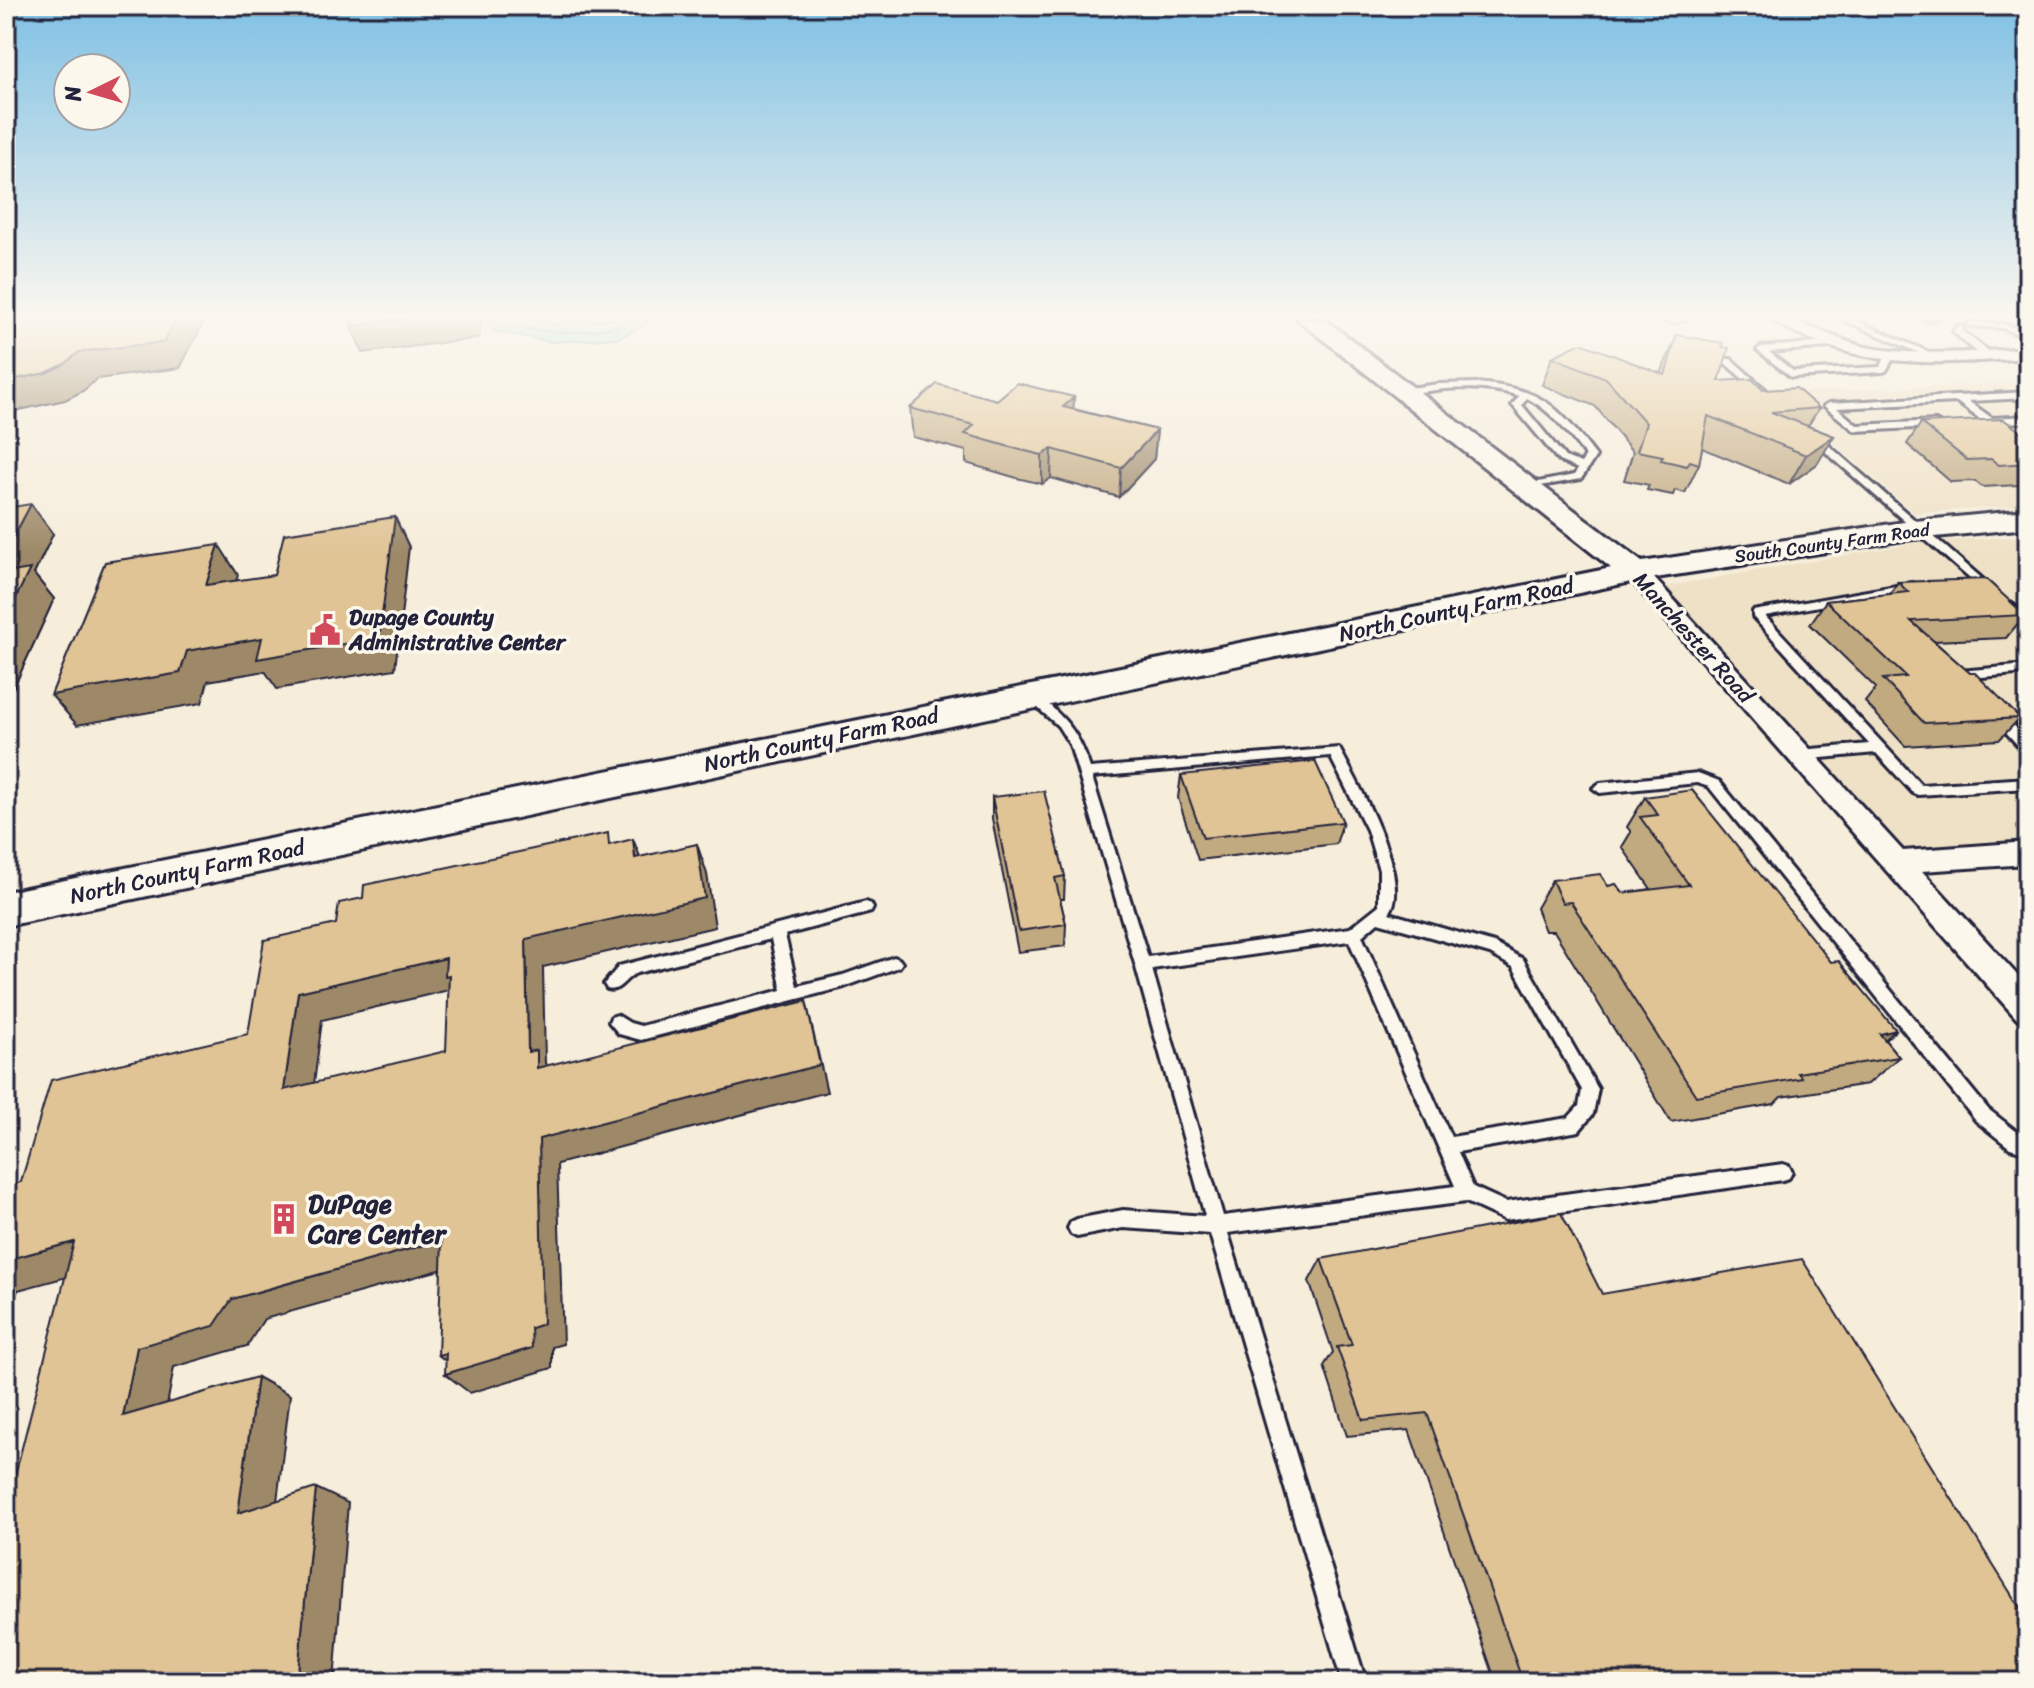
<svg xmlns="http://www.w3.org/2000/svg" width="2034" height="1688" font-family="Sriracha,sans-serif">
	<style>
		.built { fill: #efe1c6 }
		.water { fill: #82d3dd; stroke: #5c8c9c; stroke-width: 2 }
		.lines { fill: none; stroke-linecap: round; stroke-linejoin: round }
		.shore { stroke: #48697c; stroke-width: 2 }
		.lane-casing { stroke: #22223b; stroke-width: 6 }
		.street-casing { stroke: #22223b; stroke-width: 6 }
		.secondary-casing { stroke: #22223b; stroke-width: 6 }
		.lane { fill: #fbf7ec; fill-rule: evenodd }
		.street { fill: #fbf7ec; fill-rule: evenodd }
		.secondary { fill: #fbf7ec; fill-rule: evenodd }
		.wall { fill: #c1a980; stroke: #22223b; stroke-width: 2 }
		.shaded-wall { fill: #9d8968; stroke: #22223b; stroke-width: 2 }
		.building { fill: #e0c495; stroke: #22223b; stroke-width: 2; fill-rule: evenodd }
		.labels { text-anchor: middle; stroke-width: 7; stroke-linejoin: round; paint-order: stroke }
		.far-street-label { font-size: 18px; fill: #22223b; stroke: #fbf7ec }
		.street-label { font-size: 22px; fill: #22223b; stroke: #fbf7ec }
		.poi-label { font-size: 22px; font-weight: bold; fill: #22223b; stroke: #fbf7ec; text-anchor: start }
		.near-poi-label { font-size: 26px; font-weight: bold; fill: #22223b; stroke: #fbf7ec; text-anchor: start }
	</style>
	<rect width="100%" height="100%" fill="#f6eddb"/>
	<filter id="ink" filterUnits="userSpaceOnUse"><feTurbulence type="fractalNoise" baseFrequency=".0125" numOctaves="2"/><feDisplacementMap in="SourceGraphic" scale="16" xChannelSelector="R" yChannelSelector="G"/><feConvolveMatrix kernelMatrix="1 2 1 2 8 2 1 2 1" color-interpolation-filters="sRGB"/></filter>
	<g filter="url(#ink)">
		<g class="built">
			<polygon points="2028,382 2028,505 1914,513 1776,393"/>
			<polygon points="2028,536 2028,843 1900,852 1663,587 1921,542"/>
		</g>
		<polygon class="water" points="488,319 655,319 619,338 552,342 492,331"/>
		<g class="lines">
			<g class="shore">
				<path d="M497,319L500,325C548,333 592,338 638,319"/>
				<polyline points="524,319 553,324 616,319"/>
			</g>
			<defs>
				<g id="lane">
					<polygon points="1653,319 1686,319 1674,323"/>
					<polygon points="1841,319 1852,319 1945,359 1938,361"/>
					<polygon points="1969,322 2003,324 2028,332 2028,338 2002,328 1969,326"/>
					<path d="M1957,326H1963L1962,331L1991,353V357C1978,356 1962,341 1953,331Z"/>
					<polygon points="1839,341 1843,344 1842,346 1769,352 1793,371 1880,367 1888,353 1895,355 1886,371 1883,372 1791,377 1757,350 1761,347"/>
					<polygon points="1725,359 1731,359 1766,390 1766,394 1760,394 1725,363"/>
					<path d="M1476,383C1543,389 1556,404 1596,456L1581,479L1523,489V485L1574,475L1578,469L1559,461L1514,407L1512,405L1519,396C1482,384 1441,388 1403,395L1398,392L1403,389L1438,384ZM1527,398C1553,412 1568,433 1586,456L1581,463L1565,457L1522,405Z"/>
					<polygon points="2028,392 2028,398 1968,401 1992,418 2028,416 2028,422 1999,423 1995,427 1985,423 1957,402 1837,408 1857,425 1936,421 1941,424 1936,427 1855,431 1824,406 1829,403"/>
					<polygon points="1812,436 1818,436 1993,588 1993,592 1985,592 1812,440"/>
					<polygon points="1913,583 1919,586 1917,588 1765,616 1921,785 2028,778 2028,788 1918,795 1913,793 1876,753 1800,760 1793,755 1800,750 1869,744 1753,617 1753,611"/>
					<polygon points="2009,602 2028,614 2028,624 2005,607 2005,603"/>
					<polygon points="2028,665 2028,673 1959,679 1953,675 1959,671"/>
					<path d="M1032,692L1036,693C1065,719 1078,730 1090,768L1339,748C1356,779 1414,882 1389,913L1494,943L1523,959L1598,1089L1593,1114L1579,1131L1458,1152L1473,1187L1506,1202L1783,1164L1789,1166L1792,1172L1789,1178L1783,1180L1505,1220L1466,1202L1228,1233L1366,1682H1342L1210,1234L1123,1228L1077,1237L1071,1234L1068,1228L1071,1222L1077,1219L1123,1210L1205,1216L1135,964L1070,745L1058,726L1028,699L1026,696L1028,693ZM1330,756L1367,830L1379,870V905L1350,928L1148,957L1092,777ZM1378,922L1490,954L1513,967L1582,1090L1579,1106L1568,1118L1451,1137L1362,936ZM1349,941L1455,1186L1223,1216L1152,969Z"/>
					<polygon points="1998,712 2002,713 2028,740 2028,753 2023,751 1994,719 1992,716"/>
					<polygon points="1698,773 1719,781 1988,1109 2021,1135 2028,1137 2028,1153 2010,1148 1976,1121 1709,787 1697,783 1600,793 1593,788 1600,783"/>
					<path d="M866,902L871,904L873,908L871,912L785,935L797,986L843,975L894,957L899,959L902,963L899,967L844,987L641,1040L619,1034L609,1022L611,1017L617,1015L630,1023L641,1026L782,990L771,939L637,973C625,977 620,993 607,989L604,984L619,966Z"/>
				</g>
				<g id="street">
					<path d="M1772,319C1806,319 1833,340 1866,347C1919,357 1975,352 2028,348V358C1952,363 1875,370 1804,336C1793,331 1780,327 1772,319Z"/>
					<polygon points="1636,565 1644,567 1903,851 2028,842 2028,864 1922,871 2028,987 2028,1022 2017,1019 1628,577 1625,572 1628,567"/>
				</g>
				<polygon id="secondary" points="1297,319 1324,319 1642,562 1904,522 2028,510 2028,528 1904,540 1636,581 6,926 6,892 1611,568"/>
			</defs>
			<use href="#lane" class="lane-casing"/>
			<use href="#street" class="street-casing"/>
			<use href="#secondary" class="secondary-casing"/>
			<use href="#lane" class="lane"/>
			<use href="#street" class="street"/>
			<use href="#secondary" class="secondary"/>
		</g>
		<g class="wall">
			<polygon points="1920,319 1941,319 1930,323"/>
			<polygon points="1677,335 1722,347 1719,381 1763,390 1819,408 1808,426 1834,436 1817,464 1789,484 1702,448 1699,464 1685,493 1675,490 1673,495 1647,490 1649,485 1624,480 1633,452 1595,406 1542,385 1552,357 1661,373"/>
			<polygon points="997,400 1074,409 1157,430 1154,459 1119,497 1051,478 1042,484 1017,478 966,463 966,451 913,437 910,408"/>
			<polygon points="1921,423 2028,437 2028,479 2023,479 2019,485 1982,487 1975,481 1951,482 1907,444"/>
			<polygon points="6,508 53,534 34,574 54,599 14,687 6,684"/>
			<polygon points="1898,582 2025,615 2006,638 1934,641 2020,718 1999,740 1905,746 1865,702 1876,688 1810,624 1826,601 1890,594"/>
			<polygon points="1181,775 1343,822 1336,844 1198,860 1178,798"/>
			<polygon points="992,797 1065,876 1064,899 1060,899 1066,924 1065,946 1018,952 992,819"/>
			<polygon points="1645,797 1831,962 1896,1030 1885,1040 1899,1057 1868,1084 1781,1097 1774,1104 1671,1122 1554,931 1545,931 1536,908 1552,880 1608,886 1623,893 1651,889 1622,847 1631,832 1627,827"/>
			<polygon points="1321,1259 1602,1294 2028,1682 1496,1682 1409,1430 1347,1436 1324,1366 1333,1352 1309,1281"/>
		</g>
		<g class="shaded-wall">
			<polygon points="176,319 205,319 180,368 97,379 83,391 65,400 6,413 6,380 79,352"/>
			<polygon points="409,319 481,319 479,338 363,353 351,326"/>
			<polygon points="1074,397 1073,425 1063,407"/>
			<polygon points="1157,430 1154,459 1119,497 1121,468"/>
			<polygon points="1834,436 1817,464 1789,484 1806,455"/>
			<polygon points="1052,449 1051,478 1042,484 1042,455"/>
			<polygon points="31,504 53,534 34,574 54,599 14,687 6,678 6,551"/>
			<polygon points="395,517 409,547 395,669 277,689 265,671 208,681 202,703 77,725 51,695 187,651"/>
			<polygon points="219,545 238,575 226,615 206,585"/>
			<polygon points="633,839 645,869 635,858"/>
			<polygon points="697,844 707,874 715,927 543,967 545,1063 554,1077 537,1068 528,1052 526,939"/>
			<polygon points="446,958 453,989 322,1020 310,1116 284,1090 298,992"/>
			<polygon points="806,1001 827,1092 557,1164 563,1344 552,1347 552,1368 470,1393 445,1374 458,1370 438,1355 531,1328 539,1139"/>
			<polygon points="1896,1030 1865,1057 1880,1034"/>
			<polygon points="442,1240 465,1263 264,1319 247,1346 174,1367 162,1433 123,1416 137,1347 232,1299"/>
			<polygon points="74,1242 112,1265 18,1290 16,1295 6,1297 6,1260"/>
			<polygon points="257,1377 290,1395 274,1526 238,1513"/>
			<polygon points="316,1488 348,1503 334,1682 297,1682"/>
		</g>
		<g class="building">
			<polygon points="6,319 176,319 164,342 79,352 65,364 46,373 6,381"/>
			<polygon points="352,319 409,319 351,326"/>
			<polygon points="1677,335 1723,343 1722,347 1729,348 1719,381 1752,379 1763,390 1796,388 1819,408 1771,412 1834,436 1806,455 1708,416 1699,464 1690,461 1687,466 1661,460 1663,456 1637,451 1646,423 1606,378 1552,357 1581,343 1665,375"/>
			<polygon points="1017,383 1074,397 1063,407 1157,430 1121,468 1052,449 1042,455 1017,449 965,434 974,425 910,408 937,384 997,400"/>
			<polygon points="2003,419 2028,437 2028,463 1999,465 1991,459 1967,460 1921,423"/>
			<polygon points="31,504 6,551 6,508"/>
			<polygon points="395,517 379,638 257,659 262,638 187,651 180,673 51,695 105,562 219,545 206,585 274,575 284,534"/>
			<polygon points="30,569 6,618 6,573"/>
			<polygon points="1986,579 2025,615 1911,621 1970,673 1975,673 2020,718 1924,723 1883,679 1906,677 1826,601 1908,592 1898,582"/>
			<polygon points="1315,761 1343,822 1203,838 1181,775"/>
			<polygon points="1692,790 1831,962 1839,961 1896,1030 1880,1034 1899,1057 1798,1073 1802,1078 1696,1096 1571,902 1562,903 1552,880 1600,874 1608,886 1616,884 1623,893 1689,885 1640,817 1658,815 1645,797"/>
			<polygon points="1044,791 1065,876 1055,878 1066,924 1019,931 992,797"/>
			<path d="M608,833L609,845L633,839L635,858L697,844L705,898L526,939L528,1052L537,1050V1068L806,1001L820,1065L539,1139L543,1324L531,1328L532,1348L445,1374L446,1353L438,1355L442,1240L232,1299L214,1326L137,1347L123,1416L257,1377L238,1513L316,1488L297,1682H6V1511L74,1242L6,1260V1186L21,1182L51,1080L248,1034L264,940L336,924L339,903L363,898L364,885ZM446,958L445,976L449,975L446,1051L284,1090L298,992Z"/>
			<polygon points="1561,1213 1602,1294 1802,1259 2028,1621 2028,1682 1523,1682 1427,1413 1363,1420 1337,1347 1352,1345 1321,1259"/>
		</g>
	</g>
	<linearGradient id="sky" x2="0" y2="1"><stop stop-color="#7fc0e4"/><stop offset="0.57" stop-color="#fbf7ef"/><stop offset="1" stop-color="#fbf7ef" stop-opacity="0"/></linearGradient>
	<rect width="2034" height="555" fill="url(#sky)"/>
	<defs>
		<symbol id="civic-bare" viewBox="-9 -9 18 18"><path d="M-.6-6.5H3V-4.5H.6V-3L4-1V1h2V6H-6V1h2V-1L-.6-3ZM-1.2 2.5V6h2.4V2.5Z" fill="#d1495b" stroke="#fbf7ec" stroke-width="2.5" paint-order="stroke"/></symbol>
		<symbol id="building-bare" viewBox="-9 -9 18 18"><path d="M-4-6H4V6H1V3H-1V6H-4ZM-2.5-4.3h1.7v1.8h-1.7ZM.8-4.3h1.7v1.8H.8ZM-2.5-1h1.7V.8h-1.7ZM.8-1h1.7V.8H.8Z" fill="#d1495b" stroke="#fbf7ec" stroke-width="2.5" paint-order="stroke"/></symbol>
	</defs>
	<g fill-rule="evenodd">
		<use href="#civic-bare" x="303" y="608" width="44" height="44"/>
		<use href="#building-bare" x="262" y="1197" width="44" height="44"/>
	</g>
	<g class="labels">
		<g class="far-street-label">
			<text transform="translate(1832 543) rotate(-8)" y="6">South County Farm Road</text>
		</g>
		<g class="street-label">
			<text transform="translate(1456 609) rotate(-12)" y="8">North County Farm Road</text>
			<text transform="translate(1694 637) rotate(48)" y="8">Manchester Road</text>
			<text transform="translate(821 739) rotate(-12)" y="8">North County Farm Road</text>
			<text transform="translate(187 871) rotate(-12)" y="8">North County Farm Road</text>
		</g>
		<g class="poi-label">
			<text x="349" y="625">Dupage County<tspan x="349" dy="25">Administrative Center</tspan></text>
		</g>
		<g class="near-poi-label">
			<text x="308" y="1213">DuPage<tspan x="308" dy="30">Care Center</tspan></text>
		</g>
	</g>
	<rect width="2034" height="1688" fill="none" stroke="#fbf7ec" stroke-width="32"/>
	<rect x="16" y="16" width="2002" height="1656" fill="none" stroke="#22223b" stroke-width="3" filter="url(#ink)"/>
	<g transform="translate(92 92) rotate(265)"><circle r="38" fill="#fbf7ec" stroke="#a4a2a5" stroke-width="2"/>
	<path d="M0-6L14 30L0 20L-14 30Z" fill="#d1495b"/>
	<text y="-12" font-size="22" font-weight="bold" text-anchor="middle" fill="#22223b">N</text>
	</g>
</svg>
